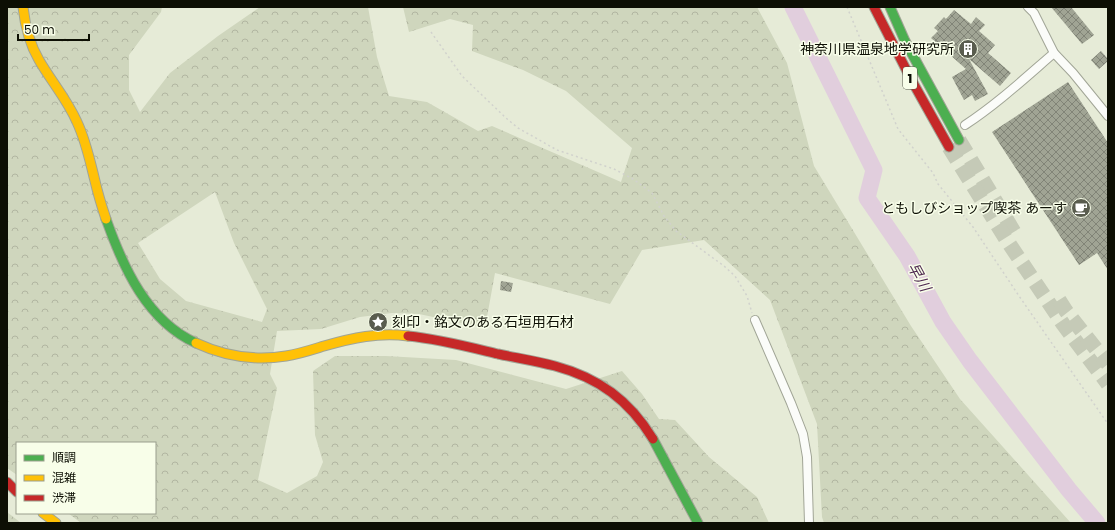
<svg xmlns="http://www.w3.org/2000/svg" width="1115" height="530" font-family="Poppins,'Noto Sans JP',sans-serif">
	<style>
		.forest { fill: url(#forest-crowns); fill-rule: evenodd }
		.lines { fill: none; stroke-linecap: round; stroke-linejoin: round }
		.river { stroke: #e1cedd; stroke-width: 17 }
		.building { fill: url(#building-cross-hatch) }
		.highway-tunnel { stroke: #c5cab7; stroke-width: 15; stroke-dasharray: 15 8; stroke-linecap: butt }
		.street-casing { stroke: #a1a596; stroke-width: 10 }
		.fast-casing { stroke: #a1a596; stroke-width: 11 }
		.slow-casing { stroke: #a1a596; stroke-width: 11 }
		.jam-casing { stroke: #a1a596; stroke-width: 11 }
		.path { stroke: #d1d2cd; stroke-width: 1.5; stroke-dasharray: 2 3; stroke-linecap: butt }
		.street { stroke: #fbfcf9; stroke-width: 8 }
		.fast { stroke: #4caf50; stroke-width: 9 }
		.slow { stroke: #ffc107; stroke-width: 9 }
		.jam { stroke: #c62828; stroke-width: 9 }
		.labels { text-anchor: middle; stroke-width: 3; stroke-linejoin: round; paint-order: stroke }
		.shield { fill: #f8fee9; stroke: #545749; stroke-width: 1 }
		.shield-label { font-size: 13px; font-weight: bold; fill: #0d0f04 }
		.poi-label { font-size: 14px; fill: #0d0f04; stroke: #f8fee9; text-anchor: end }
		.water-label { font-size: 15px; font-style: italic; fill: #502a52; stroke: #f8fee9 }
	</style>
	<defs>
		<pattern id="forest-crowns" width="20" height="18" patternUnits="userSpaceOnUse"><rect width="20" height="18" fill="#cfd6bd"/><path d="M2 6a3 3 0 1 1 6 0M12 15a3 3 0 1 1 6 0" fill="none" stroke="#b1b6a1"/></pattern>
		<pattern id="building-cross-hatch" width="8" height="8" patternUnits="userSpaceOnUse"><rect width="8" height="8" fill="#a0a494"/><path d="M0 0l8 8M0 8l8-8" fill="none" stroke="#818477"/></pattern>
	</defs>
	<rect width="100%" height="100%" fill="#e6ebd7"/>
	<g class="forest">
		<path d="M7,7H162L161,12L129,55V90L140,112L170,73L218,36L260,7H368L377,57L389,96L427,102L478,131L492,126L621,182L632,148L566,91L523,70L472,51L473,25L450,19L409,32L403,7H757L787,63L814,166L911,326L960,399L1071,523H824L822,517L817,424L770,300L704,240L642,250L610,304L495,273L485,328L419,314L392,313L360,317L321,329L277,331L270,374L277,388L258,480L287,493L317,476L323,462L315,435L313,371L335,356H386L456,360L566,389L622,371L642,394L659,419L675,420L709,457L757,497L769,523H81L68,513H155V443H17V475L7,468ZM215,192L234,243L267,309L262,322L186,301L160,279L138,243Z"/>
		<polygon points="7,512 21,523 7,523"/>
	</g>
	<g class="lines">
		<polyline class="river" points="793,7 874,170 867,198 907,256 943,322 970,361 1069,490 1097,523"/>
	</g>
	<g class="building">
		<polygon points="1051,7 1071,7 1094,35 1082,44"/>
		<polygon points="954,10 971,24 976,17 985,25 979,31 995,45 988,53 1011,73 1000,86 969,59 988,94 975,101 972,95 964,100 952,77 966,69 931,38 938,31 934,28 944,17 946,19"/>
		<polygon points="1101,51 1108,59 1108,61 1099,69 1091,60"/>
		<polygon points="1068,82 1108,143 1108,270 1097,253 1079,265 992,132"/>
		<polygon points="501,281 513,283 511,292 500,290"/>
	</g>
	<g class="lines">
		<g class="highway-tunnel">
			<polyline points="959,140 1014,232"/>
			<polyline points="949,147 1006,239 1063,324 1108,384"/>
			<polyline points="1059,300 1066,311 1108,364"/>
		</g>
		<defs>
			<g id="street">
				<polyline points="1028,7 1034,13 1054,53 1073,73 1108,116"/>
				<path d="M965,125C997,104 1025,78 1054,53"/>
				<polyline points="755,320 791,403 803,434 807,457 809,523"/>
			</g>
			<g id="fast">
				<polyline points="890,7 905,41 959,140"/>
				<path d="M106,219C123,267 147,321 196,343"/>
				<polyline points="653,439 698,523"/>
			</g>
			<g id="slow">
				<path d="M23,7C25,25 29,43 39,60C51,81 67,99 77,122C86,141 90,161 95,181C98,194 102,207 106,219"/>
				<path d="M196,343C224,356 255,361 286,356C299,354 311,350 324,346C352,338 379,332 408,336"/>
				<polyline points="43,513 56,523"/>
			</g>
			<g id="jam">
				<polyline points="874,7 912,81 949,147"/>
				<path d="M408,336C439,339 469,347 498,354C517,358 536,361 555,366C599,378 629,400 653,439"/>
				<polyline points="7,482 17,492"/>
			</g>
		</defs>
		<use href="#street" class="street-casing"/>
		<use href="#fast" class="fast-casing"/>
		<use href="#slow" class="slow-casing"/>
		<use href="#jam" class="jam-casing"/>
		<g class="path">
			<polyline points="847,7 898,129 933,173 938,184 973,227 1019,296 1108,424"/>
			<polyline points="431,32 462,76 506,118 518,128 557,150 614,169 633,179 652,193 664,216 676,231 724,266 735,276 747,296 752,313"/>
		</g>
		<use href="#street" class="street"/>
		<use href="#fast" class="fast"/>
		<use href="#slow" class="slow"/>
		<use href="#jam" class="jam"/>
	</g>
	<defs>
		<symbol id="building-disc" viewBox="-11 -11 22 22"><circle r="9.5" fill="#595c4e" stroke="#f8fee9"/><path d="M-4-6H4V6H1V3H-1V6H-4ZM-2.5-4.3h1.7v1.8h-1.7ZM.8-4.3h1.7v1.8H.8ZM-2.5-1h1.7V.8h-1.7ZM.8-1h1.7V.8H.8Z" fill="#fff"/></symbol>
		<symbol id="cafe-disc" viewBox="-11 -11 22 22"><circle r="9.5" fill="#595c4e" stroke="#f8fee9"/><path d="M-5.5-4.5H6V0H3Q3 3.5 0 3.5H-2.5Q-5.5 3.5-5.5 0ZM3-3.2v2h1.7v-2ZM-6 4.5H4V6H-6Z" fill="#fff"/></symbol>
		<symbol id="sight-disc" viewBox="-11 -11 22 22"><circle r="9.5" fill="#595c4e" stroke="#f8fee9"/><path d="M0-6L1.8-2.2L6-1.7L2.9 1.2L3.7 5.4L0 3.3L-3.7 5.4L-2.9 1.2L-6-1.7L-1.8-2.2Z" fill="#fff"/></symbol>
	</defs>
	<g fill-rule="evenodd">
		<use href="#building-disc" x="957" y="38" width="22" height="22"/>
		<use href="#cafe-disc" x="1070" y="197" width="22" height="22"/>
		<use href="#sight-disc" x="367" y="311" width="22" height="22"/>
	</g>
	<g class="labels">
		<rect class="shield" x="903" y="67" width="14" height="22" rx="3"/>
		<g class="shield-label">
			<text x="910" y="83">1</text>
		</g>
		<g class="poi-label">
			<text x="954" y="54">神奈川県温泉地学研究所</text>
			<text x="1067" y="213">ともしびショップ喫茶 あーす</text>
			<text x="392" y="327" text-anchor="start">刻印・銘文のある石垣用石材</text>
		</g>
		<g class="water-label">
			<text transform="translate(919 277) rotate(61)" y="5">早川</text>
		</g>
	</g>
	<rect width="1115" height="530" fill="none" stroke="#0d0f04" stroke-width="16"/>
	<rect x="16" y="442" width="140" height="72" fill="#f8fee9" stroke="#9a9e8d"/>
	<rect x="24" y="455" width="20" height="6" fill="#4caf50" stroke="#9a9e8d"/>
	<text x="52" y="462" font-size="12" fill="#0d0f04">順調</text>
	<rect x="24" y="475" width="20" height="6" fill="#ffc107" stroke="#9a9e8d"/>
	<text x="52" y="482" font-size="12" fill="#0d0f04">混雑</text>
	<rect x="24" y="495" width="20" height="6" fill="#c62828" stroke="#9a9e8d"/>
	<text x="52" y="502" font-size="12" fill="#0d0f04">渋滞</text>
	<path d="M18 34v6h71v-6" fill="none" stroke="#0d0f04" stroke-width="2"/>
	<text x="24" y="34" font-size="12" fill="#0d0f04" stroke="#f8fee9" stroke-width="3" paint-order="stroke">50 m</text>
</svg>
